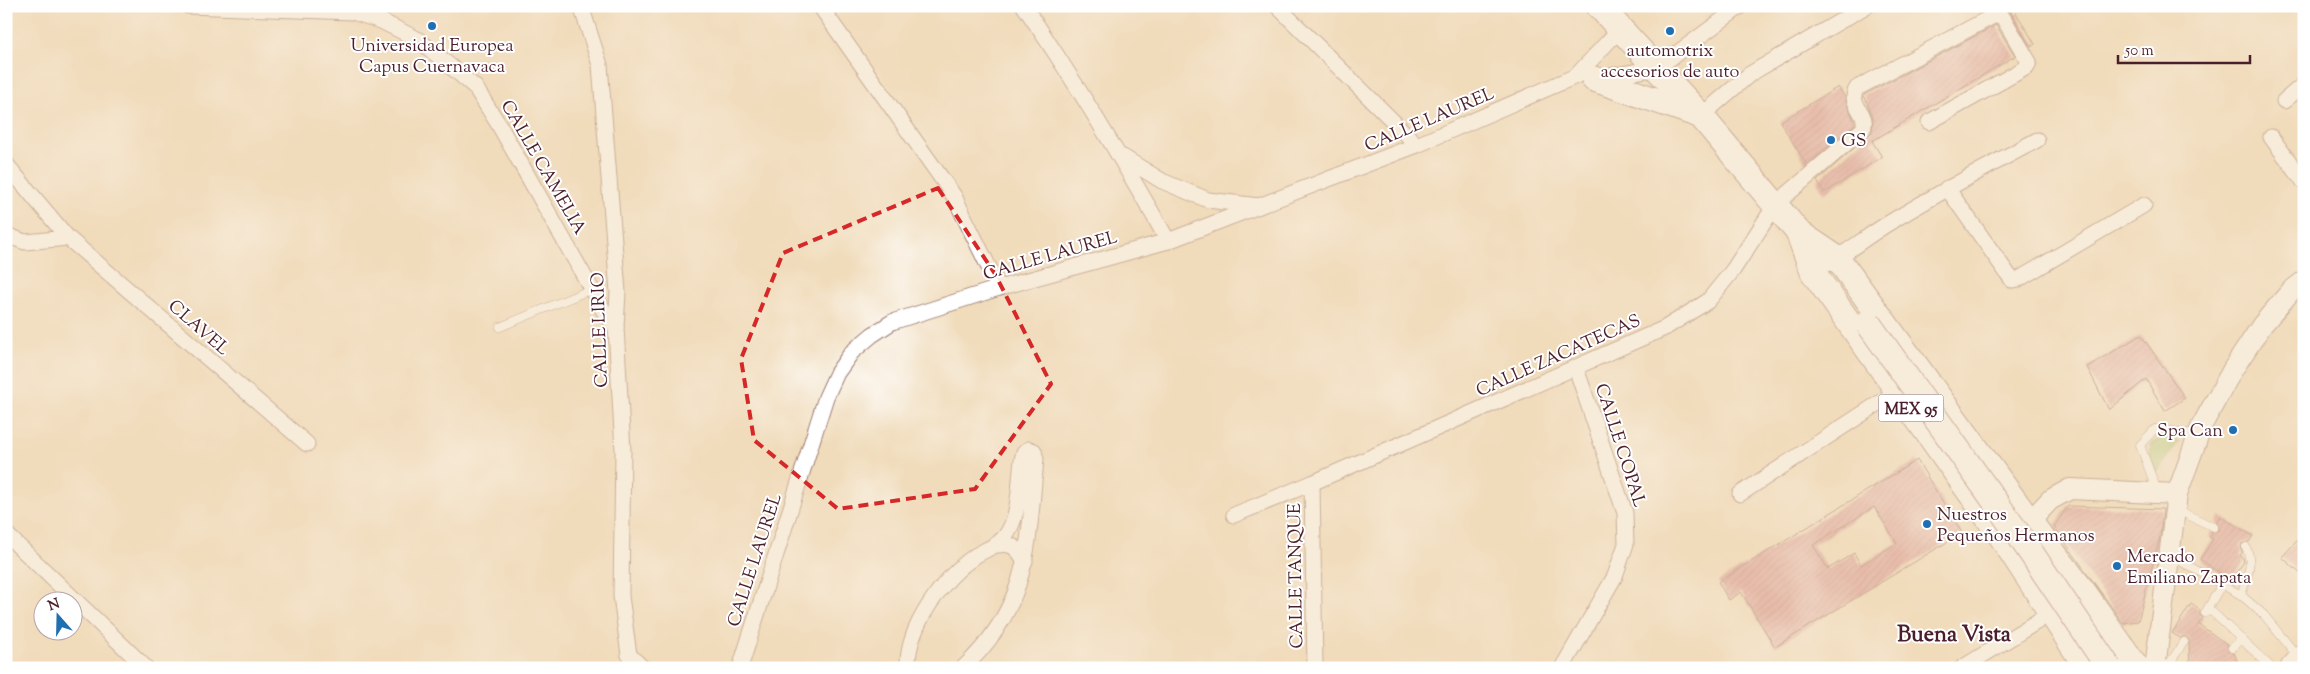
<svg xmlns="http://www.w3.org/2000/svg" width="2310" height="674" font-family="'Sorts Mill Goudy',serif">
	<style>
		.grass { fill: #a9c870; stroke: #7a744e }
		.building { fill: url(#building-hatch); fill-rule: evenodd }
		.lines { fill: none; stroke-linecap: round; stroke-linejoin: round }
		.service-casing { stroke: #9d7d72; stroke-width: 9 }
		.minor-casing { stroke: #9d7d72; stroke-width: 17 }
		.tertiary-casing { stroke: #9d7d72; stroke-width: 22 }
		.primary-casing { stroke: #9d7d72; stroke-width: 27 }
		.service { stroke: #fff; stroke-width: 8 }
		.minor { stroke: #fff; stroke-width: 15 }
		.tertiary { stroke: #fff; stroke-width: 20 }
		.primary { stroke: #fff; stroke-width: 25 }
		.primary-bridge-casing { stroke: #9d7d72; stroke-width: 27; stroke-linecap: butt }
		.primary-bridge { stroke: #fff; stroke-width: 25 }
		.marked { fill: none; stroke: #d62828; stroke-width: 4; stroke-dasharray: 10 6; stroke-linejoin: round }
		.poi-dot { fill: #1f6fb2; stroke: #fff; stroke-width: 2 }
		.labels { text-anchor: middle; stroke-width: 4; stroke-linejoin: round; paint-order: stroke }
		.shield { fill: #fff; stroke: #80626b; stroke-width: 1 }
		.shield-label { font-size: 16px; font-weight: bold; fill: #4a1f2b }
		.poi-label { font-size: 18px; fill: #4a1f2b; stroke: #fff; text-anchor: start }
		.street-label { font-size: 18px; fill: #4a1f2b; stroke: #fff }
		.district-label { font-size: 22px; font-weight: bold; fill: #4a1f2b; stroke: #fff }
	</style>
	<defs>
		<pattern id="building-hatch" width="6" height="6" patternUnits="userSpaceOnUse" patternTransform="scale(1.25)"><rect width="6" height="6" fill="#de9796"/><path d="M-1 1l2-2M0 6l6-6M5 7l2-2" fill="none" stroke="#b67b7b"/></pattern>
	</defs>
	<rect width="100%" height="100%" fill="#fff"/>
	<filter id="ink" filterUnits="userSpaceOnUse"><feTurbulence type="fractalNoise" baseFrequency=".02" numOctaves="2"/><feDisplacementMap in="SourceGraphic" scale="10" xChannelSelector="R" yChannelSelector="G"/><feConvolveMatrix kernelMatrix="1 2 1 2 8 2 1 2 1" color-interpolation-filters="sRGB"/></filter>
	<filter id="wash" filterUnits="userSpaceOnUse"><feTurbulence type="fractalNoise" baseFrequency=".0096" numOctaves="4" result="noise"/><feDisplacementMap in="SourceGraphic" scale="20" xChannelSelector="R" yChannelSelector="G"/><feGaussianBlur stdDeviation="1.12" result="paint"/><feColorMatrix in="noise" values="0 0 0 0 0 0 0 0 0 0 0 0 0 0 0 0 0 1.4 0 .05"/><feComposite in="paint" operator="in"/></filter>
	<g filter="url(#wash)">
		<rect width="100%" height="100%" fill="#f0dbba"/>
		<polygon class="grass" points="2164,437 2179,441 2157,472 2149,457 2151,444"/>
		<g id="blocks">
			<g class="building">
				<polygon points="2012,6 2035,44 2031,47 2010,11 2004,7"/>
				<polygon points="1996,25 2015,56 1872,141 1882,157 1824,193 1817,181 1872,132 1873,117 1864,95"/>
				<polygon points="1838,87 1845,97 1855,124 1807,165 1780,122"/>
				<polygon points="2141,335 2185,398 2165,411 2146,379 2109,410 2087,367"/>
				<path d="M1917,460L1962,533L1775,647L1741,592L1729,600L1718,582ZM1874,507L1897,543L1861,565L1854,553L1828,569L1813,545Z"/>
				<polygon points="2068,506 2163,509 2160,537 2138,621 2123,623 2054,527"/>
				<polygon points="2220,516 2253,536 2249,542 2241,544 2242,553 2240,556 2243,558 2244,562 2230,581 2200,559 2213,539 2209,537 2211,532 2219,530 2217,522"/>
				<polygon points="2304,533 2304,577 2282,557"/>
				<polygon points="2191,604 2200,610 2200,615 2203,618 2198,624 2228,645 2228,651 2234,653 2240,668 2190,668 2189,639 2185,636 2180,638 2172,633"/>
			</g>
		</g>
	</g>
	<g filter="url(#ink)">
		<use href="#blocks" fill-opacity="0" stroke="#9d7d72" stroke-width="1"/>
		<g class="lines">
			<defs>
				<g id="service">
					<polyline points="500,327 592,289"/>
					<polyline points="2157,491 2140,445 2155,429 2197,434"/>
					<polyline points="2177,510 2214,527"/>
					<polyline points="2171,556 2241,595 2264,615 2299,658"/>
					<path d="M2241,595C2247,578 2254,564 2246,547"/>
					<polyline points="2208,608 2272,668"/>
					<polyline points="2205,613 2222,584"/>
					<polyline points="2232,648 2242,639"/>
					<polyline points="2166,668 2184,642"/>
				</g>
				<g id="minor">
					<polyline points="188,6 353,12 381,21 419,40 475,87 499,125 605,313 616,327"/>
					<polyline points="581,6 600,65 618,292 616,327 623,451 621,596 629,655"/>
					<polyline points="820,6 954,196 999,288"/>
					<path d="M1024,6C1076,82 1123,161 1168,241"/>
					<polyline points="1277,6 1417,145"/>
					<polyline points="1599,78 1657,68 1741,6"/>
					<polyline points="2284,101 2304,84"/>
					<polyline points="1701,116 1750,74 1866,6"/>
					<polyline points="2271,137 2304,182"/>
					<polyline points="1123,157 1162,181 1208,200 1259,206"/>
					<polyline points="6,164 68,238 307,444"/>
					<polyline points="1947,188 2012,280 2019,279 2144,205"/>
					<polyline points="6,235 25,242 68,238"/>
					<path d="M1813,272C1839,259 1860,241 1884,226C1934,195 1985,168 2037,140"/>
					<polyline points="1312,483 1315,668"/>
					<polyline points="1740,494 1899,390"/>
					<path d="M1234,515L1312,483L1665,328L1708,301L1733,270L1776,204L1863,129C1870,113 1846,104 1857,88L1995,15L2002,16L2029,62L2027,67L1929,122"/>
					<polyline points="6,534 146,668"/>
					<path d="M998,545C1013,543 1017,548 1025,561"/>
					<polyline points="629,655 643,668"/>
					<polyline points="740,668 826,397 837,373 852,352 872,335 892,322 999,288 1168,241 1417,145 1576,76 1620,29 1618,23"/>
					<path d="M908,668C906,628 943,578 975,556C987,548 1000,546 1008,532C1020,512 1019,483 1022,460L1024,452L1029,449L1034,451L1036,459C1028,544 1030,606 963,668"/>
					<polyline points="1562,668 1615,576 1626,544 1625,513 1576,368"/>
					<polyline points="1962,668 2051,613"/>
				</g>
				<g id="tertiary">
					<polyline points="2021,531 2050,500 2070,489 2177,494"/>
					<polyline points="2155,668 2177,494 2202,425 2233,369 2262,325 2291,291 2304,281"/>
				</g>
				<g id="primary">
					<polyline points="1599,6 1701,116 1798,232 1838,259 2030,522 2083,591 2137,668"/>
					<polyline points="1594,79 1696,114"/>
					<polyline points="1798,232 1813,272 2001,536 2087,668"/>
					<polyline points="2293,668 2304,656"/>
				</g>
			</defs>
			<use href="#service" class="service-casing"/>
			<use href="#minor" class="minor-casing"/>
			<use href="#tertiary" class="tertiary-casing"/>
			<use href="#primary" class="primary-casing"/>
			<use href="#service" class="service"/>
			<use href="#minor" class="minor"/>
			<use href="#tertiary" class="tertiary"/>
			<use href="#primary" class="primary"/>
			<defs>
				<polyline id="primary-bridge" points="1868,323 2021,538 2109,668"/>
			</defs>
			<use href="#primary-bridge" class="primary-bridge-casing"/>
			<use href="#primary-bridge" class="primary-bridge"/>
		</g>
	</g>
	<path d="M0 0H2310V674H0ZM938,188L995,274L1051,384L975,489L838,509L754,440L741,359L783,253Z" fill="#f0dbba" fill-opacity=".55" fill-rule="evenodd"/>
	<path class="marked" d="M938,188L995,274L1051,384L975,489L838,509L754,440L741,359L783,253Z"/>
	<g class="poi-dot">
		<circle cx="432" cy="26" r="5"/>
		<circle cx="1670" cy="31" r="5"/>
		<circle cx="1831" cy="140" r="5"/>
		<circle cx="2233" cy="430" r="5"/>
		<circle cx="1927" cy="524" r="5"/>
		<circle cx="2117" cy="566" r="5"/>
	</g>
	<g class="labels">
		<rect class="shield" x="1878.5" y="394.5" width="65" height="27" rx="4"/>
		<g class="shield-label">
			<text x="1911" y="414">MEX 95</text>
		</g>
		<g class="poi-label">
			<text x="432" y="51" text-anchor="middle">Universidad Europea<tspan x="432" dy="21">Capus Cuernavaca</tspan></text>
			<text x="1670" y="56" text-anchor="middle">automotrix<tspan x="1670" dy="21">accesorios de auto</tspan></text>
			<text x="1841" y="146">GS</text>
			<text x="2223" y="436" text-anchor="end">Spa Can</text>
			<text x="1937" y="520">Nuestros<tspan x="1937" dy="21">Pequeños Hermanos</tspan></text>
			<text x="2127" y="562">Mercado<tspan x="2127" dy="21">Emiliano Zapata</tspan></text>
		</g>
		<g class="street-label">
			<text transform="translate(1429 119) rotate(-23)" y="6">CALLE LAUREL</text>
			<text transform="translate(544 167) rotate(60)" y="6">CALLE CAMELIA</text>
			<text transform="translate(1050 255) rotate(-16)" y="6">CALLE LAUREL</text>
			<text transform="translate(199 327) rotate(41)" y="6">CLAVEL</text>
			<text transform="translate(599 330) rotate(-92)" y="6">CALLE LIRIO</text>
			<text transform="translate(1558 355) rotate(-24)" y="6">CALLE ZACATECAS</text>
			<text transform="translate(1621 445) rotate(72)" y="6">CALLE COPAL</text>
			<text transform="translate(754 560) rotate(-72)" y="6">CALLE LAUREL</text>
			<text transform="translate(1295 576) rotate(-91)" y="6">CALLE TANQUE</text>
		</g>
		<g class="district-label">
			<text x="1954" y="641">Buena Vista</text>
		</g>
	</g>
	<rect width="2310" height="674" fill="none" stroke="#fff" stroke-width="25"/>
	<g transform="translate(58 616) rotate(340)"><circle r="24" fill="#ffffff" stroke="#b7a5aa"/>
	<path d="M0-4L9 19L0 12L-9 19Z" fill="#1f6fb2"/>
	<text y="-8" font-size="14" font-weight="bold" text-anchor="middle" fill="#4a1f2b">N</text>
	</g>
	<path d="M2118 55v8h132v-8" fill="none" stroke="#4a1f2b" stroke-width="2.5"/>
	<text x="2125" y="55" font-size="15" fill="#4a1f2b" stroke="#ffffff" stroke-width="4" paint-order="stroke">50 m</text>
</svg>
